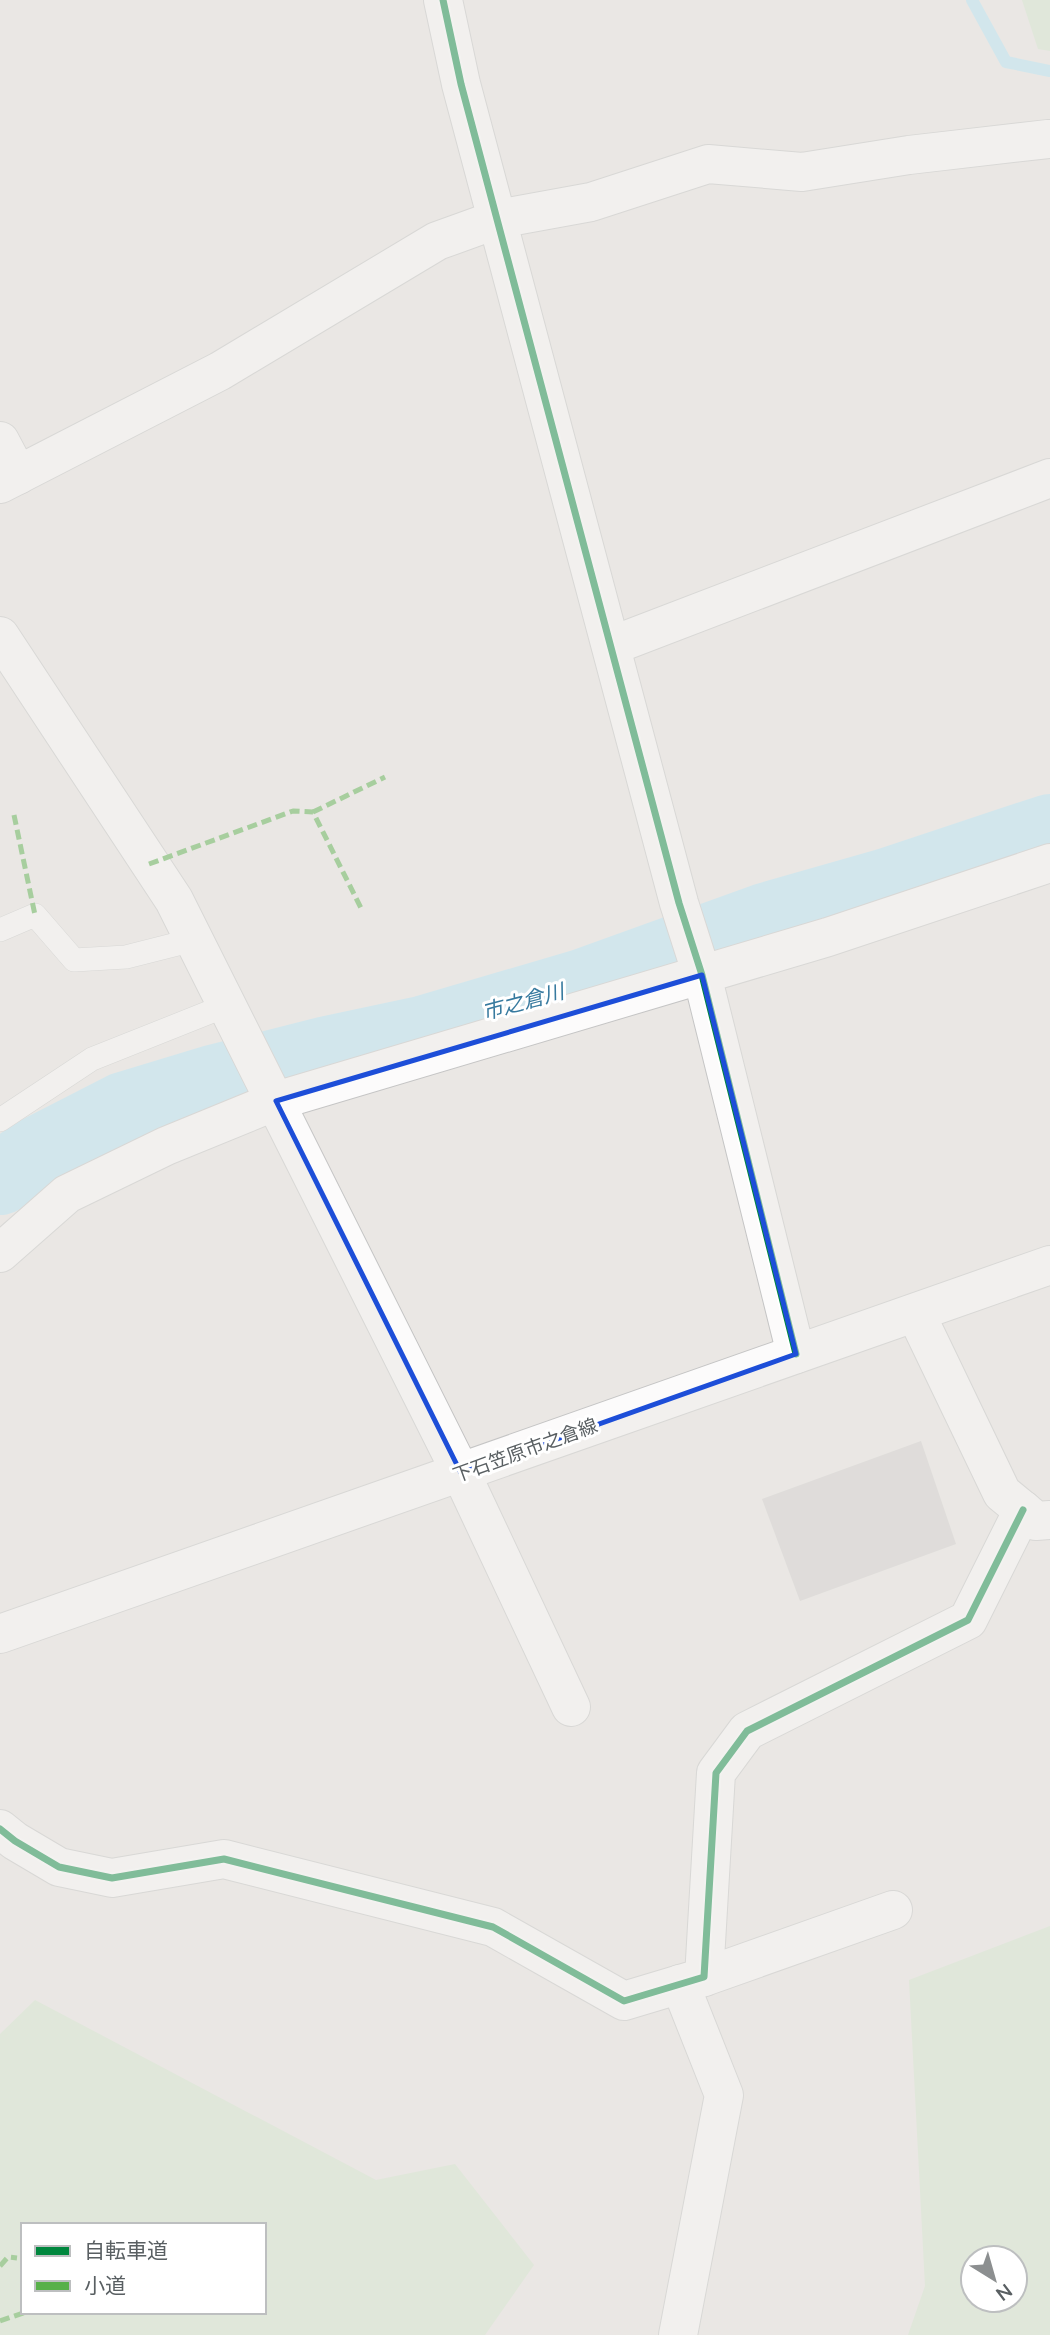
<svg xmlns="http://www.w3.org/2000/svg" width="1050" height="2335" font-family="'Nunito Sans','Noto Sans JP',sans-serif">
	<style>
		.green { fill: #d5e6ce; fill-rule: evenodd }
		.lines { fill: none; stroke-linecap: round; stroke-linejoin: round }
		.stream { stroke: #b6e5f7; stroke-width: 12 }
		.river { stroke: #b6e5f7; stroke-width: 74 }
		.building { fill: #d2cfce }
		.lane-casing { stroke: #c5c5c5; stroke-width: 24 }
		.street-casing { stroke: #c5c5c5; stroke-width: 40 }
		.secondary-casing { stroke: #c5c5c5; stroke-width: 40 }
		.lane { stroke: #fcfbfb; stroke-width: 23 }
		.street { stroke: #fcfbfb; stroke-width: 38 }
		.secondary { stroke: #fcfbfb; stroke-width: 38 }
		.quiet { stroke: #58b04a; stroke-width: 5; stroke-dasharray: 10 5; stroke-linecap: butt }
		.cycleway-casing { stroke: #fff; stroke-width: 11 }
		.cycleway { stroke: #00873e; stroke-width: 7 }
		.marked { fill: none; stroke: #1d4ed8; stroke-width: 5; stroke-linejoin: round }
		.labels { text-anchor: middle; stroke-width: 6; stroke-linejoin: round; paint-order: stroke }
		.street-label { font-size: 19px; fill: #595f62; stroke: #fff }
		.water-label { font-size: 21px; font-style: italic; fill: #377a9f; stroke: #fff }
	</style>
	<rect width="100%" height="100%" fill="#eae7e4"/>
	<g class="green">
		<polygon points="1022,0 1050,0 1050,51 1038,49"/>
		<path d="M1050,1926V2335H908L925,2286L909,1980ZM1015,2258V2300H973V2258Z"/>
		<path d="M35,2000L376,2180L455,2164L534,2265L485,2335H0V2034ZM23,2225H264V2312H23Z"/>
	</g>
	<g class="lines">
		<polyline class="stream" points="972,0 1006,62 1050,71"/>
		<polyline class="river" points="0,1178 40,1152 124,1109 213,1082 328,1053 422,1033 582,986 765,920 887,885 1050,831"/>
	</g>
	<polygon class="building" points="921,1441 956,1544 800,1601 762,1499"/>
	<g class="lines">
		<defs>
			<g id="lane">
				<polyline points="0,930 35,915 74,960 126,957 193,940"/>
				<polyline points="0,1120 92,1059 225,1006"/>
			</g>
			<g id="street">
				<polyline points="443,0 461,84 679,903 702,975 796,1354"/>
				<polyline points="0,441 18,475"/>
				<polyline points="0,484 220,371 437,241 498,219 591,202 708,164 802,172 909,155 1048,139"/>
				<polyline points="0,636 174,900 461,1473 571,1707"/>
				<polyline points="611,646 1050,478"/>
				<polyline points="0,1253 67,1194 166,1146 276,1101 828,937 1050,863"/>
				<polyline points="916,1314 1002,1493 1036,1521 1050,1520"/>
				<polyline points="0,1829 15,1841 59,1867 112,1878 224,1859 493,1927 624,2001 704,1977 716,1773 747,1731 968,1620 1023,1510"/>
				<polyline points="704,1977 893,1910"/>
				<polyline points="678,2335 724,2095 680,1984"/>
			</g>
			<polyline id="secondary" points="0,1634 1050,1265"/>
		</defs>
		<use href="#lane" class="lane-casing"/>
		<use href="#street" class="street-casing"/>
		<use href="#secondary" class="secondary-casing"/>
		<use href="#lane" class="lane"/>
		<use href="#street" class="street"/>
		<use href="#secondary" class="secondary"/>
		<g class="quiet">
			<polyline points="313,812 385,777"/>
			<polyline points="14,815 35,915"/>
			<polyline points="149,864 293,811 313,812 361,908"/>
			<polyline points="0,2266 8,2257 17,2258"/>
			<polyline points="0,2321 26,2312"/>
		</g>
		<defs>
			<g id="cycleway">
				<polyline points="443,0 461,84 679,903 702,975 796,1354"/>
				<polyline points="0,1829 15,1841 59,1867 112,1878 224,1859 493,1927 624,2001 704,1977 716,1773 747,1731 968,1620 1023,1510"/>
			</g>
		</defs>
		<use href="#cycleway" class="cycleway-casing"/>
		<use href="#cycleway" class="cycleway"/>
	</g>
	<path d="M0 0H1050V2335H0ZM702,975L796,1354L461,1473L276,1101Z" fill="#eae7e4" fill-opacity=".55" fill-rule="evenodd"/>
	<path class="marked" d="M702,975L796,1354L461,1473L276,1101Z"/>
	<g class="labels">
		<g class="street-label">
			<text transform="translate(525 1450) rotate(-20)" y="7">下石笠原市之倉線</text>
		</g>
		<g class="water-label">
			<text transform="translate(523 1002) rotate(-15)" y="7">市之倉川</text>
		</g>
	</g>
	<rect x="21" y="2223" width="245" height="91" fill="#ffffff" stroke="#bdbfc0" stroke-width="2"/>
	<rect x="35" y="2246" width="35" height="10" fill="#00873e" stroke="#bdbfc0" stroke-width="2"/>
	<text x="84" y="2258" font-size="21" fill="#595f62">自転車道</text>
	<rect x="35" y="2281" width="35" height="10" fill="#58b04a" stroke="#bdbfc0" stroke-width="2"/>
	<text x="84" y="2293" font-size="21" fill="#595f62">小道</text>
	<g transform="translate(994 2279) rotate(143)"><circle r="33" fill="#ffffff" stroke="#bdbfc0" stroke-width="2"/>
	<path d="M0-5L12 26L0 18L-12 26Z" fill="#8c8f90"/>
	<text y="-10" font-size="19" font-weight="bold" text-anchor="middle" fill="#595f62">N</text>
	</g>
</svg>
